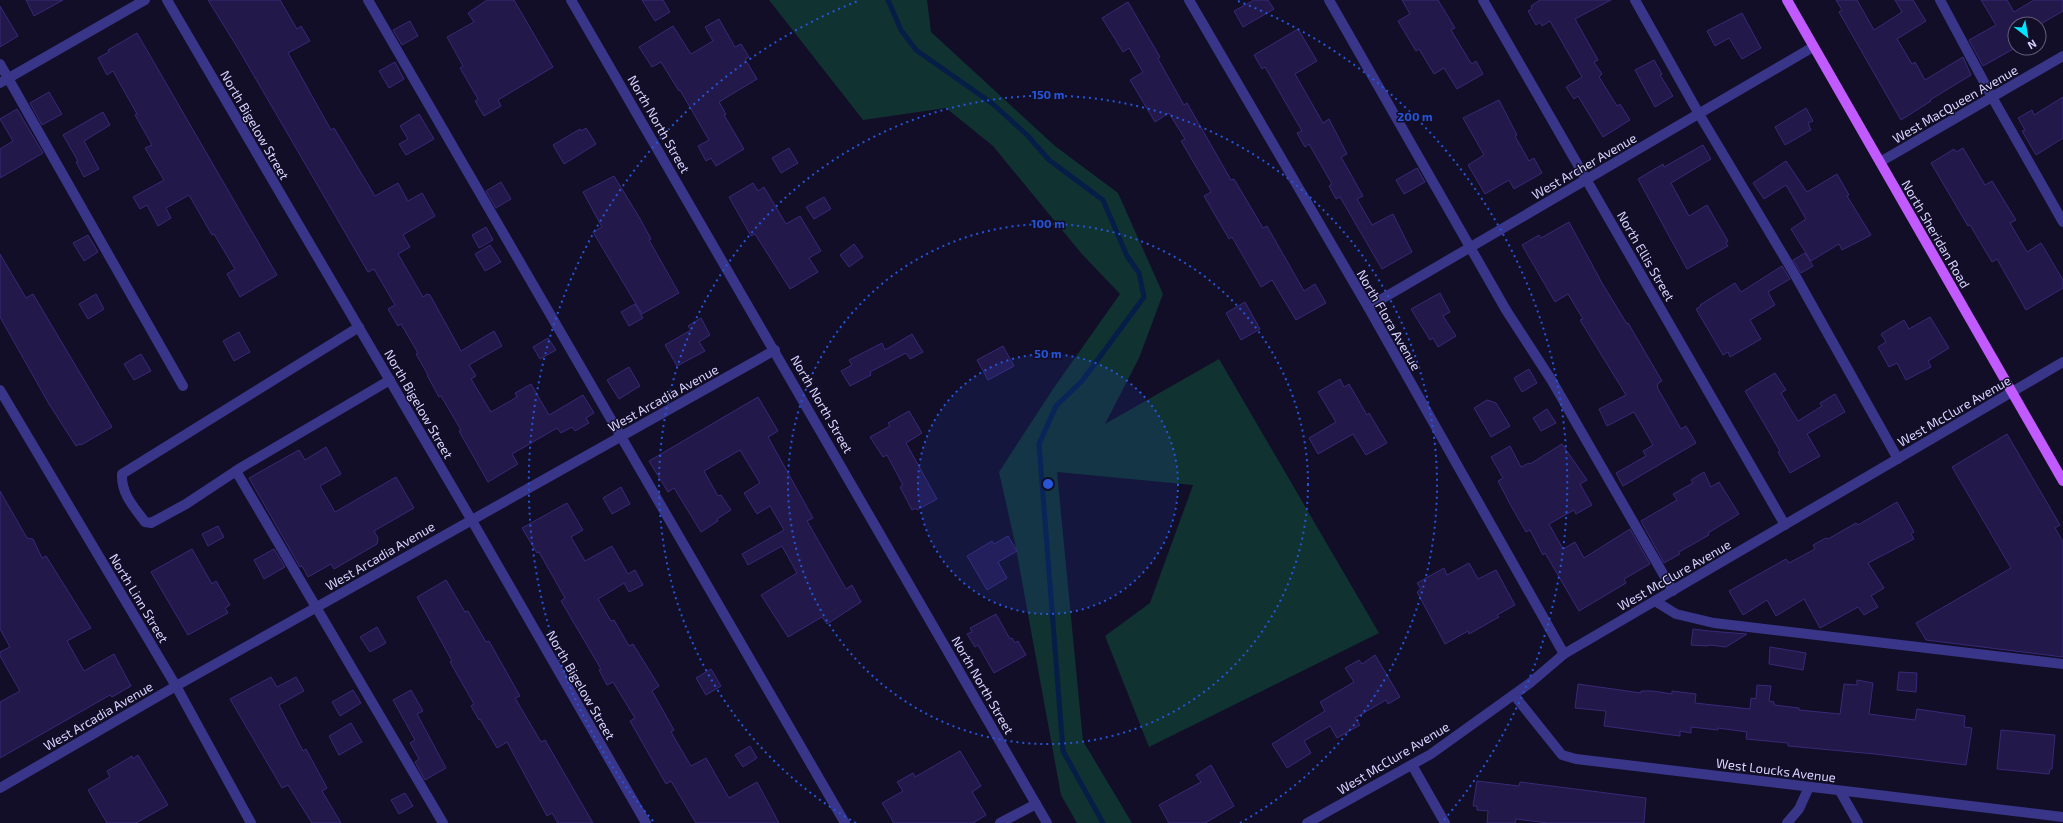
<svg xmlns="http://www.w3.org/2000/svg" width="2063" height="823" font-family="'Exo 2',sans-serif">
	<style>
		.green { fill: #103231 }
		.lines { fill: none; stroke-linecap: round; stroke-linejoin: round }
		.stream { stroke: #061e47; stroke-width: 5 }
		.building { fill: #22184a; stroke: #392977 }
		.minor { stroke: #393589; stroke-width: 10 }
		.major { stroke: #c25bff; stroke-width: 10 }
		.ring { fill: none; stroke: #2655da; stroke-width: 2; stroke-dasharray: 2 4 }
		.labels { text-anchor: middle; stroke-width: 3; stroke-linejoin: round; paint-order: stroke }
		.street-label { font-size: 13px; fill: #d9d4ff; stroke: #120e27 }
		.centre { fill: #2655da; stroke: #120e27; stroke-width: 2 }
		.ring-label { font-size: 12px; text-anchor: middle; font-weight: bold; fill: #2655da; stroke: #120e27; stroke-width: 3; stroke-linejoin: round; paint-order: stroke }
	</style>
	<rect width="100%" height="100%" fill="#120e27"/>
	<polygon class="green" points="769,0 927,0 931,32 1055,146 1118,193 1163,294 1139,358 1105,424 1219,359 1379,633 1149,747 1105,636 1150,603 1193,485 1057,472 1083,741 1132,823 1077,823 1061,795 1015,543 999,472 1053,389 1120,294 1081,253 993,146 946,108 863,120"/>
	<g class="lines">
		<polyline class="stream" points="888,0 901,30 916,50 993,104 1027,135 1049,160 1103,200 1127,256 1139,273 1144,297 1082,381 1056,406 1039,444 1063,751 1103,823"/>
	</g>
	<g class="building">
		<polygon points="26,0 63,0 34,16"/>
		<polygon points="208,0 280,0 297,29 301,26 310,41 288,53 331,130 334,128 375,196 398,183 408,201 422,193 435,216 403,235 410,247 398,254 423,297 427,294 430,295 461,351 494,331 502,346 469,365 476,376 471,379 491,412 517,397 515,393 531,384 549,415 583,395 594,413 586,418 589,423 575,431 572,427 561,433 557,428 512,454 518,464 488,482 459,431 461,430 441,396 439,397 427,375 428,375 416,354 418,353 401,324 398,326 388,309 395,305 374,269 368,272 239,50"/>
		<polygon points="487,0 514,0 553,67 498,100 501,106 484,116 475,101 478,99 460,68 463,66 447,37 474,22 468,13"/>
		<polygon points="642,0 663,0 670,12 655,21"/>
		<polygon points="1254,0 1268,0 1274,9 1243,27 1234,11"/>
		<polygon points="1402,0 1438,0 1455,28 1451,30 1469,60 1472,64 1476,61 1483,74 1457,89 1444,68 1434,74 1419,49 1416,51 1398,21 1410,14"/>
		<polygon points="1540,0 1611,0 1575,19 1598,60 1594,62 1602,74 1599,77 1617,106 1620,104 1630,120 1603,137 1578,96 1574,99 1566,87 1582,77 1550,21 1542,26 1540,22 1536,25 1528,11 1532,9 1531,6"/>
		<polygon points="1836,0 1857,0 1874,30 1902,12 1895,0 1913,0 1926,21 1897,39 1912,64 1915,62 1925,80 1963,57 1971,75 1930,100 1931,101 1901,120 1839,12 1842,10"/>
		<polygon points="1981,0 2007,0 2014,12 2034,0 2063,0 2063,11 2039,25 2015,24 2015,48 1983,66 1969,40 1996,25"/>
		<polygon points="1128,2 1160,57 1158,59 1184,105 1187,103 1231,180 1234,179 1263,228 1267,226 1304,291 1315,284 1326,303 1296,320 1272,280 1261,287 1232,237 1229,239 1204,196 1211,192 1181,141 1185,139 1169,113 1155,122 1130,80 1143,72 1129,48 1123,52 1102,18"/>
		<polygon points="0,6 18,36 0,47"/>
		<polygon points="1742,13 1761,48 1742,59 1729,38 1715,46 1707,31"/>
		<polygon points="719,19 735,47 741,44 749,57 745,59 757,79 719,102 726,114 724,115 744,149 716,166 711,158 706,161 698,146 709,140 680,90 679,91 661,62 652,67 639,47 673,26 691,54 713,41 705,27"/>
		<polygon points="410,21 418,36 402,45 393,30"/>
		<polygon points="1298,29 1317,61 1295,74 1323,123 1329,119 1347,154 1341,157 1363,196 1357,199 1372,225 1393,214 1412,252 1382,269 1340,197 1336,199 1329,186 1332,184 1309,144 1305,147 1297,133 1302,131 1265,67 1262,69 1254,55"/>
		<polygon points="137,33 277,275 240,297 227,274 235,269 214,234 212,235 189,195 166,208 171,218 158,226 147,205 140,209 133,197 164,180 145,148 152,145 135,115 137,114 113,71 107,75 98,58 109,52 108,50"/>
		<polygon points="1654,60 1662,74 1660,75 1673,96 1655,107 1635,70"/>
		<polygon points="395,62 404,79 389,88 379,71"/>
		<polygon points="49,92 62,114 42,125 30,103"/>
		<polygon points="2063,97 2063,138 2036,155 2022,131 2025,130 2018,118 2032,110 2034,115"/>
		<polygon points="1499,100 1517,135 1515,136 1529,161 1534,158 1542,173 1514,189 1509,180 1485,194 1468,165 1484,155 1463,118"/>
		<polygon points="1806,108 1813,121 1808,123 1811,130 1785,145 1775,127"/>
		<polygon points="17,109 43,153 0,178 0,149 13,141 0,119"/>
		<polygon points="103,112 110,125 84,141 99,169 84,177 76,162 78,161 63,135"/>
		<polygon points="419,114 434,139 406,155 399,144 408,139 400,126"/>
		<polygon points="586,128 596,144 564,164 553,145 580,129 581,131"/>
		<polygon points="1703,145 1711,159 1671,183 1689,216 1707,205 1728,241 1726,243 1728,246 1687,269 1638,179 1663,164 1664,167"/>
		<polygon points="789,148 798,163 781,173 772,158"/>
		<polygon points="1963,148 1985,185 1992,181 2016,220 2010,223 2027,252 2041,243 2063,280 2063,288 2026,310 1997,259 1992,262 1970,225 1968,226 1931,163 1954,149 1956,152"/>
		<polygon points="1786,161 1807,192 1837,174 1849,195 1847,196 1871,235 1842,250 1839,244 1811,261 1791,229 1806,219 1786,185 1764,199 1753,183"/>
		<polygon points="1417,168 1425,182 1404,194 1396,180"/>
		<polygon points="614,176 639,217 651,239 649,240 679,293 642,314 593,232 602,227 583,192"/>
		<polygon points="501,182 511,199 496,208 486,191"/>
		<polygon points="753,183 758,191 764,187 786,224 800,216 821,251 809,258 818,272 790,289 755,234 751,236 729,197"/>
		<polygon points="824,197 831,209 814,219 806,207"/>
		<polygon points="1569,222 1602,283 1627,324 1628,323 1662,381 1657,384 1658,386 1657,387 1681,429 1686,426 1696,443 1623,486 1616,473 1646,456 1643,451 1653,445 1634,412 1607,426 1599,409 1626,395 1580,320 1583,319 1568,294 1555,302 1522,245 1539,235 1541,238"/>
		<polygon points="486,227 493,240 479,248 472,235"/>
		<polygon points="88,235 98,252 84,261 73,243"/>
		<polygon points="854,244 863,257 849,267 840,255"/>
		<polygon points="490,245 501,262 485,271 475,254"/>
		<polygon points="1805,253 1813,266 1801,273 1793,260"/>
		<polygon points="0,254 26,298 33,294 112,427 81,445 80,444 76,446 49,404 0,317"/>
		<polygon points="1782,266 1790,279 1768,292 1775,305 1750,320 1761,339 1730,357 1728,352 1723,355 1696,309 1701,306 1700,305 1735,283 1741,292"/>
		<polygon points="1440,293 1450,312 1443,316 1456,336 1438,347 1433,338 1430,340 1411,309"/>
		<polygon points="96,294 104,309 88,319 79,304"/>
		<polygon points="1245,302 1260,329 1241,340 1226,313"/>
		<polygon points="635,304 643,318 629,326 621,312"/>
		<polygon points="1930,317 1949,348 1928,361 1931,367 1906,380 1897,363 1889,367 1878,347 1886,342 1881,334 1904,320 1909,329"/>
		<polygon points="701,318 710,335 699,342 705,351 677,366 665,345 691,330 688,326"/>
		<polygon points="239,332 250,352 234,361 223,341"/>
		<polygon points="912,334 923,352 910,359 906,353 870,372 871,375 850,386 841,371 852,365 849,360 882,343 885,350"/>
		<polygon points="548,338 556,350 540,359 533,347"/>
		<polygon points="1003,346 1014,366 988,380 977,360"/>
		<polygon points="141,354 151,371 134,380 124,364"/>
		<polygon points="629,367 640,386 619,399 607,380"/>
		<polygon points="1529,369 1537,383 1522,392 1514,378"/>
		<polygon points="1775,373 1786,390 1781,393 1782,395 1798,421 1822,406 1820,403 1835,394 1845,412 1807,434 1820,456 1790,473 1778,452 1780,451 1745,391"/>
		<polygon points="1340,379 1344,387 1349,384 1367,415 1369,413 1387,443 1366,455 1353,434 1318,454 1309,438 1336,422 1318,392"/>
		<polygon points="758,397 778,431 768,437 813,518 807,521 846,589 852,585 861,602 827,624 822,617 788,637 761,595 797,573 782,546 748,565 742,554 784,530 770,506 757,514 744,493 760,483 740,450 704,471 718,496 721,495 731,510 717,519 718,521 701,532 674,488 668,492 649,461"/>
		<polygon points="1487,400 1496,403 1510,426 1491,437 1474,408"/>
		<polygon points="1547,409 1556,423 1541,431 1533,418"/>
		<polygon points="909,411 922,433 906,443 937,499 917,510 916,508 912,510 900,487 903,485 887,455 883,457 870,437 890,426 888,423"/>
		<polygon points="2007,434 2060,525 2055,528 2063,542 2063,657 1926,640 1916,623 2011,568 1952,467"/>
		<polygon points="1562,444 1587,480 1580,484 1592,505 1576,514 1574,510 1549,524 1563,549 1575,542 1584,558 1630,529 1650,564 1624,579 1626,583 1579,611 1545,553 1543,555 1530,530 1526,532 1510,504 1498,481 1503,478 1491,457 1510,446 1521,467 1529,463 1530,464"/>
		<polygon points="326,447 341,474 320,486 335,512 396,477 414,508 374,531 378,538 377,544 334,569 331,564 308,577 302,566 300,567 249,478 299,450 305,460"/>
		<polygon points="1704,472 1711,487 1719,482 1739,514 1708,533 1709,535 1679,552 1680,554 1664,563 1641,521 1677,500 1673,494 1693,483 1691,480"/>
		<polygon points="621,487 630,504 612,514 603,498"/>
		<polygon points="0,491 27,538 33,539 42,558 46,556 91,628 67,641 84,671 114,654 131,686 112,697 110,695 0,758 0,702 20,691 0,656 0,652 10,647 0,629"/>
		<polygon points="1897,502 1914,532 1911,534 1914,539 1868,563 1884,588 1871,596 1878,607 1864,615 1858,607 1820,628 1804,599 1776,616 1767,600 1743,615 1729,591 1786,559 1789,563 1815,549 1813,545 1826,538 1828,539 1856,523 1858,525"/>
		<polygon points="567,503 583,530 571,537 585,561 612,546 628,574 635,570 643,585 629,592 624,583 598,599 611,621 614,620 629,646 633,644 659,686 652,691 674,730 671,732 691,766 706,758 729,798 757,782 779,823 696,823 671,781 666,784 630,721 635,718 613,682 607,685 599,670 601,669 561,601 565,598 539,552 537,553 522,528"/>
		<polygon points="218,526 224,537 208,546 202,534"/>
		<polygon points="1008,536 1017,551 998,562 1007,578 987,590 967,556 992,541 994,544"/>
		<polygon points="192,549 212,584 216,581 230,605 225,608 228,613 188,635 151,572"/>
		<polygon points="274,549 285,567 264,579 254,560"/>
		<polygon points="1469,563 1478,579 1496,570 1515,605 1497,615 1499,617 1469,634 1468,631 1445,644 1417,592 1421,589 1417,583 1444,568 1447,575"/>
		<polygon points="446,580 465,612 468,611 486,642 489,641 520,696 515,698 541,742 545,740 593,823 558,823 552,813 547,816 507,742 497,748 480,719 479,720 471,706 474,704 450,662 452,661 417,597"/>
		<polygon points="996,614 1010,639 1012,638 1015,643 1018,641 1026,655 994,673 978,645 975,647 967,634 972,632 970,628"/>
		<polygon points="377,627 386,643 370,652 360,637"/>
		<polygon points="1693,629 1709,631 1747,634 1726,647 1709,645 1708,646 1691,645"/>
		<polygon points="1770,647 1806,653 1803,670 1769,664"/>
		<polygon points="1375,655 1400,697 1388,704 1386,700 1355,718 1360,725 1337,738 1330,726 1304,741 1311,753 1287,768 1272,744 1325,711 1320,702 1354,682 1345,668 1359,660 1362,664"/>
		<polygon points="711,669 721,686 706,695 696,678"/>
		<polygon points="1899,672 1917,673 1916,692 1897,690"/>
		<polygon points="271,677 277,687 296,677 304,691 279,705 303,751 306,749 327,788 322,791 341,823 312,823 288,785 282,788 230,699"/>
		<polygon points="1857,680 1873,683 1869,714 1915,720 1917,709 1965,716 1964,727 1972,728 1966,765 1875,754 1788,746 1788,743 1746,739 1747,732 1718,728 1718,730 1691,727 1691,733 1680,731 1680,736 1604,726 1606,711 1575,708 1578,684 1641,693 1641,691 1653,691 1672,694 1672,691 1696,694 1695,703 1750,709 1751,698 1756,699 1757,685 1771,686 1769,701 1774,702 1774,705 1799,708 1799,710 1840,714 1844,684 1857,685"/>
		<polygon points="353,690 361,703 340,716 332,702"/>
		<polygon points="411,690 423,711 417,714 446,768 425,780 415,762 419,759 410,743 415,740 393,700"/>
		<polygon points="351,723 362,742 339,755 329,736"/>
		<polygon points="2001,730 2055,735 2052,769 2050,769 2049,774 1997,769"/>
		<polygon points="750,746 757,758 743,767 735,755"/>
		<polygon points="960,751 981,786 972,792 986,815 973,823 894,823 882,803 903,791 897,782 913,773 915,777"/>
		<polygon points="138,755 168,805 136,823 107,823 88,790 110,777 107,771 132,756 133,759"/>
		<polygon points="1211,765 1234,806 1205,823 1169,823 1159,805 1201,782 1196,775"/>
		<polygon points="1477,781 1519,786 1520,782 1646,798 1644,823 1548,823 1516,819 1515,823 1487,823 1488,811 1477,810 1477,806 1473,806"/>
		<polygon points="405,793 413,806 399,814 391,800"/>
	</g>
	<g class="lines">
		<g class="minor">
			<polyline points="167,0 471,519 646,823"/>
			<polyline points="368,0 845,823"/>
			<polyline points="571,0 1047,823"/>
			<polyline points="1189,0 1368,307 1564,654"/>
			<polyline points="1329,0 1506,310 1552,381 1673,591"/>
			<polyline points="1483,0 1785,525"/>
			<polyline points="1635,0 1699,114 1795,275 1898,459"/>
			<polyline points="1940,0 1992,97 2063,222"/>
			<polyline points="0,64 183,386"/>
			<polyline points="0,83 145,0"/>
			<polyline points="1880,162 2063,56"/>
			<polyline points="1368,307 1813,47"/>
			<path d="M359,327L122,474C121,494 134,507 145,522L151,523L186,504L242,467L390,380"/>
			<polyline points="0,390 176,686 251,823"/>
			<polyline points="236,471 443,823"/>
			<polyline points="1655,601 1676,614 1714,623 2063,664"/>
			<polyline points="1514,695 1562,755 1576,759 2063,817"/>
			<polyline points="1412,765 1445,823"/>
			<polyline points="0,788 176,686 775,350"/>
			<polyline points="1840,791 1858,823"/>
			<polyline points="1000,823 1036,804"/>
			<polyline points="1307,823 1431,754 1530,683 1564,654 2063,362"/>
			<polyline points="1787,823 1799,809 1809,787"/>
		</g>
		<polyline class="major" points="1787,0 2063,481"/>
	</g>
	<circle cx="1048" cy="484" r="130" fill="#2655da" fill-opacity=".12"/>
	<g class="ring">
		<circle cx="1048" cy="484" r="130"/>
		<circle cx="1048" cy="484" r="260"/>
		<path d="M856 823A389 389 0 1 1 1240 823"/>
		<path d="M653 821A519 519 0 0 1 858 1M1238 1A519 519 0 0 1 1443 821"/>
	</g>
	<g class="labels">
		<g class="street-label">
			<text transform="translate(1955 104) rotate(-30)" y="5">West MacQueen Avenue</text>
			<text transform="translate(659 124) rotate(60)" y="5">North North Street</text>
			<text transform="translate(255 125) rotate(60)" y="5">North Bigelow Street</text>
			<text transform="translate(1584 166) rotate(-30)" y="5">West Archer Avenue</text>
			<text transform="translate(1936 234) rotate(60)" y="5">North Sheridan Road</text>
			<text transform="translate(1646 256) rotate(60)" y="5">North Ellis Street</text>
			<text transform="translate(1389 320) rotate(60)" y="5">North Flora Avenue</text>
			<text transform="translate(663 398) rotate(-29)" y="5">West Arcadia Avenue</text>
			<text transform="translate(419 404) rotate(60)" y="5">North Bigelow Street</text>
			<text transform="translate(822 404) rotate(60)" y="5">North North Street</text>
			<text transform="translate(1954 411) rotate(-30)" y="5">West McClure Avenue</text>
			<text transform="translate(380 556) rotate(-30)" y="5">West Arcadia Avenue</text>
			<text transform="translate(1674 575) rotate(-30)" y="5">West McClure Avenue</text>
			<text transform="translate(139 598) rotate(59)" y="5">North Linn Street</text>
			<text transform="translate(581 685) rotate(60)" y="5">North Bigelow Street</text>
			<text transform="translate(983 685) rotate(60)" y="5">North North Street</text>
			<text transform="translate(98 716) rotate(-30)" y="5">West Arcadia Avenue</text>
			<text transform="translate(1393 758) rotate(-31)" y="5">West McClure Avenue</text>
			<text transform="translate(1776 770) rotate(7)" y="5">West Loucks Avenue</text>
		</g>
	</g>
	<circle cx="1048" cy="484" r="6" class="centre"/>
	<g class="ring-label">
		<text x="1048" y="99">150 m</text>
		<text x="1415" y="121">200 m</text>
		<text x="1048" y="228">100 m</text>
		<text x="1048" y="358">50 m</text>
	</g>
	<g transform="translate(2027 36) rotate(149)"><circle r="19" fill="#120e27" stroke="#625d7d"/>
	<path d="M0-3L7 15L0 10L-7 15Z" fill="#00e4ff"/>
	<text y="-6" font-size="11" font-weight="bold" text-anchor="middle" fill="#d9d4ff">N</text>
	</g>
</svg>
